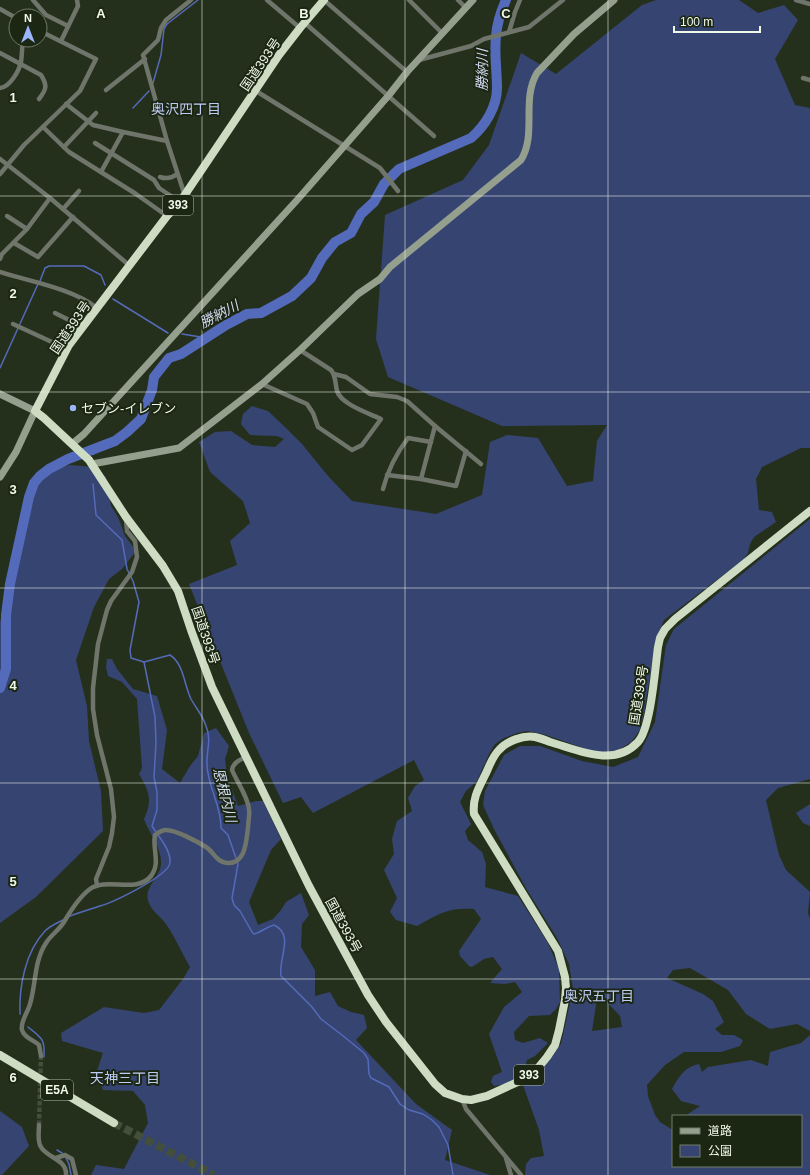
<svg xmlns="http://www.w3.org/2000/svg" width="810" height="1175" font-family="Helvetica,'Noto Sans JP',sans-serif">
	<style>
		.green { fill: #364472; fill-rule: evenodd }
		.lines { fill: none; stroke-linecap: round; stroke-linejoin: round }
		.stream { stroke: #546aba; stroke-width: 1.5 }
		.river { stroke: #546aba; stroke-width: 10 }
		.street-tunnel { stroke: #434e3b; stroke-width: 4.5; stroke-dasharray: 4.5 2; stroke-linecap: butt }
		.highway-tunnel { stroke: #434e3b; stroke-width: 8; stroke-dasharray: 8 4; stroke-linecap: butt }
		.street { stroke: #6f756b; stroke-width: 4.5 }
		.secondary { stroke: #959f8e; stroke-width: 7 }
		.highway { stroke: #cddcc2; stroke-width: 8 }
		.grid { fill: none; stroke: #f0f8ea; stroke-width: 1; stroke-opacity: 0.55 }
		.poi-dot { fill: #9cb4fd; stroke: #1b2613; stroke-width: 1.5 }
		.labels { text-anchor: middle; stroke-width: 4; stroke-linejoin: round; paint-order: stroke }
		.shield { fill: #1b2613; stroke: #b0b9aa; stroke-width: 1 }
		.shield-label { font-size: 12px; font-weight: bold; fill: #f0f8ea }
		.street-label { font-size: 13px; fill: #f0f8ea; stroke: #1b2613 }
		.poi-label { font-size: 13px; fill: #f0f8ea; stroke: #1b2613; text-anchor: start }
		.water-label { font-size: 14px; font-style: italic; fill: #d1d9ef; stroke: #1b2613 }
		.neighbourhood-label { font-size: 14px; fill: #beccf5; stroke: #1b2613 }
		.grid-label { font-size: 13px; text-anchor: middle; font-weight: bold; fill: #f0f8ea; stroke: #1b2613; stroke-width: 4; stroke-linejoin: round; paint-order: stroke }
	</style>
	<rect width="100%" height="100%" fill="#25301c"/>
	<g class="green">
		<path d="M656,0H739L758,13L784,5L798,20L775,59L795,105L810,108V448H801L762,467L756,479L759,510L772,512L776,522L754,537L750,544L748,553L743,560L664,620L656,639L644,714L640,730L631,742L620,749L608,753L595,752L543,734L527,731L517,733L504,738L495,744L489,754L477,781L466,791L460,802L471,824L465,831L468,840L482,852L486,864L485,887L518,896L548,943L559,969L560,1002L556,1009L550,1015L529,1016L514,1032L515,1040L523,1043L540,1038L548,1043L535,1056L527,1060C523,1079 511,1084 494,1086L491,1082L493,1076L502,1072L489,1034L504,1007L522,992L515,982L505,984L490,983L502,969L493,957L484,959L472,967L469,966L460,956L459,951L481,919L474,909C448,907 438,914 417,926L396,920L390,912L397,898L384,870L394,854L392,839L397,821L412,811L408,798L415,786L424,780L414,760L313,813L301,797L283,803L249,733L189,584L237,565L230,541L250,523L243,501L210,472L199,442L215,432L231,431L252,445L275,447L284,439L277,436L250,435L241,424L243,414L252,406L268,411L287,429L302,444L328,476L352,501L436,514L482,495L490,442L507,435L538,438L567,486L593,481L597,441L607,425L502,426L388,377L376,339L385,215L463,180L489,145L521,53L556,74L642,5Z"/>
		<polygon points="70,465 94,467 106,477 111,506 118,517 125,536 136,551 122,569 109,579 94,607 76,660 87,706 89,741 101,791 103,831 36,897 0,923 0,622 20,544 23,528 36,488 53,469"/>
		<path d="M810,519V779L778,788L766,800L779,855L786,870L810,892L808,913L810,919V1031L797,1024L770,1029L746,1014L728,990L690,968L673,970L667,978L703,994L713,1001L724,1022L715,1029L722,1035H734L743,1040L740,1046L721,1052H684L665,1065L647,1085L648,1096L655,1115L660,1122L671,1129L673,1128V1166H801V1116H685L700,1106L681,1101L672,1089C679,1077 684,1067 699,1064L702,1072L708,1067L751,1060L768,1066L770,1052L801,1043L810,1035V1175H525L526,1164L531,1158L544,1156L539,1130L523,1085L541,1071L561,1044L573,989L569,964L557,938L527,890L494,829L483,805L485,791L504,755L520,746H540L582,761L613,767L638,757L655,722L666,645L674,629ZM602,997L620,1016L622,1027L592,1031L597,998Z"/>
		<path d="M107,659H112L117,669L133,689L157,696L167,730L162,769L180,783L190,766L198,756L204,733L216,728L229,746L225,759L227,775L238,806L256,801H263L281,839L271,850L249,902L258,925L273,919L281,910L286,902L301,893L309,915L302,924L301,947L315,970V996L330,992L338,1006L351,1012L364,1015L367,1028L356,1040L416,1104L452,1130L445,1160L490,1175H91L96,1165L124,1169L148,1123L145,1105L133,1091L103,1090L96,1074L103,1053L62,1041L61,1033L104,1007L144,1013L159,1010L183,979L190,967C182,953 175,937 166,924C160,915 151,912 148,900C144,887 161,876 161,864C162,847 149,834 144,819C153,800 149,791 139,774L142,768L137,699L122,682L108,676L106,667Z"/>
		<polygon points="810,804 810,826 803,823 796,813"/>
		<polygon points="0,1111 22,1127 29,1146 2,1175 0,1175"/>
	</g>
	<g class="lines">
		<g class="stream">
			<polyline points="153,83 161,55 164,29 167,24 198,0"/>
			<polyline points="133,108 149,91"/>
			<polyline points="40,281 45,268 49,266 84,266 101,275 105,285"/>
			<polyline points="113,299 168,333"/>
			<polyline points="182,334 207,338"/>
			<polyline points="0,368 38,284"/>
			<polyline points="91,450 94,454"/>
			<path d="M93,484L96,515L122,540L127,569L133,581L139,602L130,650L131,658L144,662L170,655C184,664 184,685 191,699C196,708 203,716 206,726C212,740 206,752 207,765C208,788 221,804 221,828L228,835L238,864L232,898L234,905L240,911L252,932L254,934C262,932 266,927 274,925C295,935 278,958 281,976L312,1007L321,1019L342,1035L364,1053L368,1059L369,1074L371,1078L389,1087L400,1104L409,1110L423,1114L432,1120L439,1127L448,1145L453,1175"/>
			<polyline points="144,662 155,717 156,743 154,777 157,792 157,810 152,826 156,832"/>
			<path d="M68,917C79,912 89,910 100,906C114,902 168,876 170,863C171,853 164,843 158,835"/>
			<path d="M20,1014C19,987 25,952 45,931C50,926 57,923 63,920"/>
			<path d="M28,1027C42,1038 45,1039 44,1057"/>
			<polyline points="57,1150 62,1153"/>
			<polyline points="66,1158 69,1164 71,1175"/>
		</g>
		<path class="river" d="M0,688L6,669V615L10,584L29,497L34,483L40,476L49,469L68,459L115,441L127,432L141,419L152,390L154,377L169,358L181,354L226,325L247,314L261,313L292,296L311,278L322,258L335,242L351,233L361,214L374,202L384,184L399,169L471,138C485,126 497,107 497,88C497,71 494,53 496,36C497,23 501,11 506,0"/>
		<polyline class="street-tunnel" points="39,1125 41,1056"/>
		<polyline class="highway-tunnel" points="114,1123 214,1175"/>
		<g class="street">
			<polyline points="33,0 46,15 68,26"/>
			<polyline points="267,0 300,28"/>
			<polyline points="324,0 407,72"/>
			<polyline points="409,0 442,33"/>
			<polyline points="458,0 466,8"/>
			<polyline points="796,0 810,4"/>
			<polyline points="0,9 16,18"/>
			<polyline points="305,23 434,136"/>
			<polyline points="509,32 515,12 520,0"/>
			<polyline points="61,41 78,6 77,0"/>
			<path d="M0,53L41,75C48,86 46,90 39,99"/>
			<polyline points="419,60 471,46 484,39 529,27 563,0"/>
			<polyline points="803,78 810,80"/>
			<path d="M0,88C10,87 19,71 21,62C22,55 22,47 23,40"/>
			<polyline points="106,90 145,59"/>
			<polyline points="256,91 380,168 398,191"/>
			<polyline points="66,104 93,125 123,132 167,141"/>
			<polyline points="43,127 69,152 136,194 167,216"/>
			<polyline points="95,143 154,180 159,188 180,202"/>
			<polyline points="64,147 96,113"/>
			<polyline points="0,159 50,198 130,266"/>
			<polyline points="101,172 123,132"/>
			<polyline points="0,174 24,145 80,91 96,59 40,31"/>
			<path d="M160,177C166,179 172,178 177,174"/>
			<polyline points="185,196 167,141 143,55 158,40 161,28 166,20 191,0"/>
			<polyline points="63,209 79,191"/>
			<polyline points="7,216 27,229"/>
			<polyline points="14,243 38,257 73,217"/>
			<polyline points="0,259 2,254 27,229 50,198"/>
			<path d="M0,272C31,282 71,288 97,308"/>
			<polyline points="55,313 83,327"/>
			<polyline points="13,324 67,349"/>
			<polyline points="334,374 346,377 370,394 397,397 407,401 435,426 481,464"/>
			<path d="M262,384L307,404L313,413L318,427L352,450L362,445L381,419C368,413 341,404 337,391C335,383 336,376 331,370L300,350"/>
			<polyline points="387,475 421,479 456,486 466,451"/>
			<polyline points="421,479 435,426"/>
			<path d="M383,489C388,469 396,454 408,438L431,442"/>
			<polyline points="97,885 96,879 109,847 112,833 114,817 111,789 97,735 93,709 93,688 98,644 107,610 111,601 132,572 137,557 135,541 127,531 126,519"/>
			<path d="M41,1056L39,1045C34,1040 24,1038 22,1030C20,1022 28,1012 30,1004C36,984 34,961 46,943C51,935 59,930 64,922C71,910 79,897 90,889C107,877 137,894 151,876C161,863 152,849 155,835C159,832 162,830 166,830C176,830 198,842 206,847C214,852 216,862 227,863C246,864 246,841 248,828C248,822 250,815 249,809C248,797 237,782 232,770C233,763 239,760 246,757"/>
			<polyline points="462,1099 466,1109 521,1175"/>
			<path d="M39,1125C39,1132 37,1141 41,1147C47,1158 67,1159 66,1175"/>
			<polyline points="56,1158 65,1155 72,1159 76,1175"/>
			<polyline points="506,1158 511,1175"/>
		</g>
		<g class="secondary">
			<polyline points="0,394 35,411 16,452 0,477"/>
			<polyline points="72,444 84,434 298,199 389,95 407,72 473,0"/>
			<path d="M92,464L179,448L262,384L300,350L358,294L380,279L390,267L521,160C537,134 521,100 537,73L574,34L614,0"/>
		</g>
		<g class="highway">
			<path d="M324,0L300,28L279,55L180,202L167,216L69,345L35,411L44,418L89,460L126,517L163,566L178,591L191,630L212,687L309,886L368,995L386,1022L435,1084L445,1093L462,1099L471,1100L487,1096L522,1080L538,1068L547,1057L555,1045L559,1030L565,1000L566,988L565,977L558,951L474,814C472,797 480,786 487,771C490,764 493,756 499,750C507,741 523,735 535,737C540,738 545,740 550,742C578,750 614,768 638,742C651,728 655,669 658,647L660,638L665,629L675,619L810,511"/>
			<polyline points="0,1055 114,1123"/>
		</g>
	</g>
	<path class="grid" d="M202,0V1175M405,0V1175M608,0V1175M0,196H810M0,392H810M0,588H810M0,783H810M0,979H810"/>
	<circle class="poi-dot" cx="73" cy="408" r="4"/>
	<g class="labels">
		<g class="shield">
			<rect x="163" y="195" width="30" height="20" rx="3"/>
			<rect x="514" y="1065" width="30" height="20" rx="3"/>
			<rect x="41" y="1080" width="32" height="20" rx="3"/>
		</g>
		<g class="shield-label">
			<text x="178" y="209">393</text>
			<text x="529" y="1079">393</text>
			<text x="57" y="1094">E5A</text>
		</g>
		<g class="street-label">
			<text transform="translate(260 64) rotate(-56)" y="5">国道393号</text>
			<text transform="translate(70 327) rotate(-56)" y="5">国道393号</text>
			<text transform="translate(206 635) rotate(71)" y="5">国道393号</text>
			<text transform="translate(638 695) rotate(-81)" y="5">国道393号</text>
			<text transform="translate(344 925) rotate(61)" y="5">国道393号</text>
		</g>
		<g class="poi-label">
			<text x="81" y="413">セブン-イレブン</text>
		</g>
		<g class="water-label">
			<text transform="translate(482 70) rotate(-89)" y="5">勝納川</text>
			<text transform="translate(219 314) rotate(-28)" y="5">勝納川</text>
			<text transform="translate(225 795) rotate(76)" y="5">恩根内川</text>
		</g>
		<g class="neighbourhood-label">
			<text x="186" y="114">奥沢四丁目</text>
			<text x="599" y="1001">奥沢五丁目</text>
			<text x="125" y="1083">天神三丁目</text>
		</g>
	</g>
	<g class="grid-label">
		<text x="101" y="18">A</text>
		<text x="304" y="18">B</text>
		<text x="506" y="18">C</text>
		<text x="13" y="102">1</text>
		<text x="13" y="298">2</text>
		<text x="13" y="494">3</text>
		<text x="13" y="690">4</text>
		<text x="13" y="886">5</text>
		<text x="13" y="1082">6</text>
	</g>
	<rect x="672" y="1115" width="130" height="52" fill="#1b2613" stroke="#707a69"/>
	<rect x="680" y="1128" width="20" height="6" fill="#959f8e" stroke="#707a69"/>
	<text x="708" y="1135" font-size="12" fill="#f0f8ea">道路</text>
	<rect x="680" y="1145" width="20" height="12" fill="#364472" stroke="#707a69"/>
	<text x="708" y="1155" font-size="12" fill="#f0f8ea">公園</text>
	<g transform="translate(28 28)"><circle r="19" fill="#1b2613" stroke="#707a69"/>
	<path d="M0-3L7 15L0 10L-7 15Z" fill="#9cb4fd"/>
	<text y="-6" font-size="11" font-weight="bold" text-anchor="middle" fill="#f0f8ea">N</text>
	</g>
	<path d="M674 26v6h86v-6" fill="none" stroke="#f0f8ea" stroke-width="2"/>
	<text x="680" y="26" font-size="12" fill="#f0f8ea" stroke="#1b2613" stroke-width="3" paint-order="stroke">100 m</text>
</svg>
